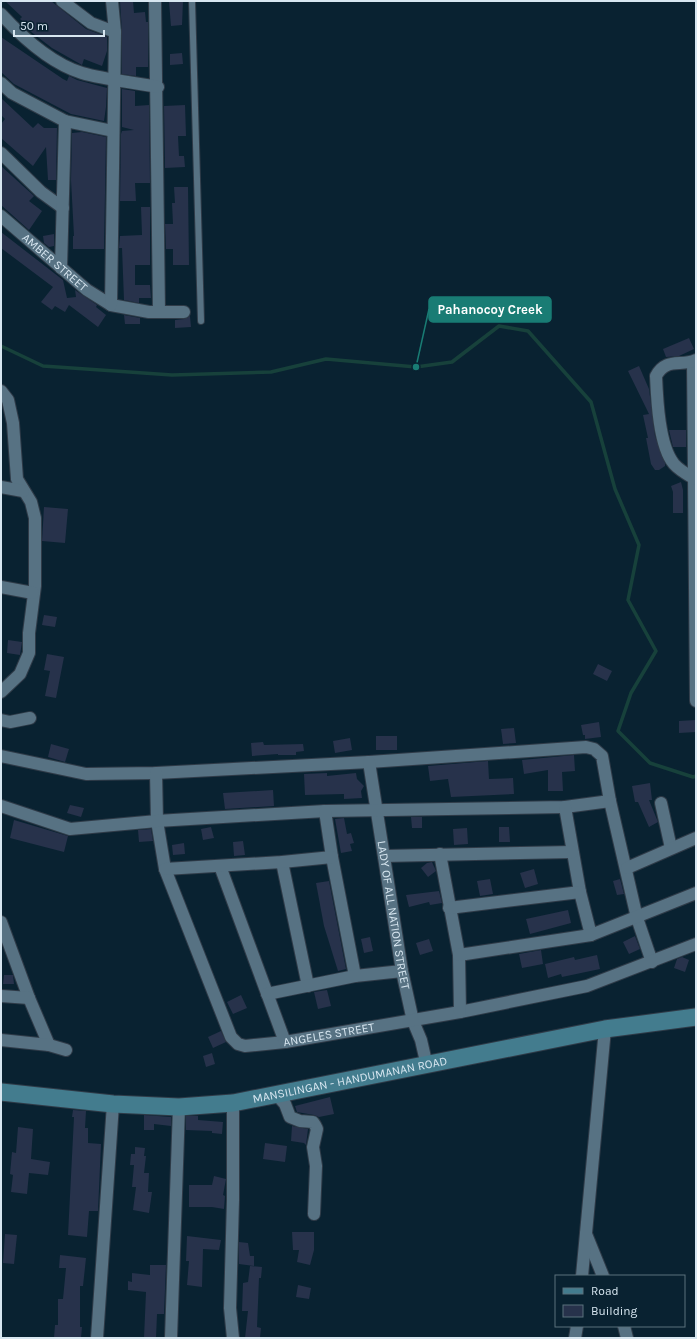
<svg xmlns="http://www.w3.org/2000/svg" width="697" height="1339" font-family="Karla,sans-serif">
	<style>
		.lines { fill: none; stroke-linecap: round; stroke-linejoin: round }
		.stream { stroke: #17413b; stroke-width: 3.5 }
		.building { fill: #27324b }
		.lane-casing { stroke: #2f3b48; stroke-width: 8 }
		.street-casing { stroke: #2f3b48; stroke-width: 14 }
		.secondary-casing { stroke: #2f3b48; stroke-width: 19 }
		.lane { stroke: #577283; stroke-width: 6 }
		.street { stroke: #577283; stroke-width: 12 }
		.secondary { stroke: #437c8e; stroke-width: 17 }
		.labels { text-anchor: middle; stroke-width: 4; stroke-linejoin: round; paint-order: stroke }
		.street-label { font-size: 12px; fill: #d7e6f0; stroke: #092231 }
		.leader { fill: none; stroke: #197c74; stroke-width: 1.5 }
		.callout-dot { fill: #197c74; stroke: #092231; stroke-width: 1.5 }
		.callout { fill: #197c74; stroke: #197c74; stroke-width: 1.5 }
		.callout-label { font-size: 13px; text-anchor: middle; font-weight: bold; fill: #fff }
	</style>
	<rect width="100%" height="100%" fill="#092231"/>
	<g class="lines">
		<polyline class="stream" points="1,346 43,366 172,375 271,372 326,359 416,367 452,362 499,326 528,331 591,402 615,489 639,545 628,600 656,651 631,693 618,731 650,763 693,777 696,776"/>
	</g>
	<g class="building">
		<polygon points="5,1 51,1 86,29 107,37 107,51 102,66 84,59 82,65 52,48 30,31 31,29 20,19 22,17"/>
		<polygon points="120,1 133,1 134,13 145,12 146,22 148,22 148,67 136,67 136,76 122,74 122,32"/>
		<polygon points="183,1 182,25 171,26 169,2"/>
		<polygon points="1,37 63,79 67,81 69,76 77,80 107,88 106,107 104,121 71,114 14,84 1,72"/>
		<polygon points="182,53 183,64 170,65 170,54"/>
		<polygon points="122,89 135,91 135,106 149,105 150,183 135,183 136,201 120,201 121,134 122,131 134,130 122,127"/>
		<polygon points="1,98 33,128 38,123 44,128 57,128 56,180 48,180 46,147 33,166 1,138 1,124 5,119 1,115"/>
		<polygon points="185,105 186,136 178,136 179,156 184,156 185,167 165,168 164,106"/>
		<polygon points="82,132 106,137 104,249 73,249 73,236 74,236 71,180 72,133"/>
		<polygon points="1,166 34,196 29,201 42,211 29,230 1,205"/>
		<polygon points="174,187 188,187 189,265 173,265 173,249 166,249 165,224 173,224 172,203 175,203"/>
		<polygon points="141,207 150,207 150,265 135,265 135,285 150,285 151,298 139,298 139,303 124,300 122,248 119,248 120,236 142,235"/>
		<polygon points="1,232 63,280 67,298 76,297 75,290 97,305 96,307 106,315 98,327 69,305 65,312 55,306 52,310 41,302 53,287 1,248"/>
		<polygon points="54,234 54,246 49,247 44,243 43,236"/>
		<polygon points="124,315 140,318 140,324 125,324"/>
		<polygon points="190,316 191,327 175,328 175,320 184,319"/>
		<polygon points="689,338 694,349 679,356 666,357 663,349"/>
		<polygon points="639,366 649,389 655,436 665,463 665,466 659,470 655,470 651,464 646,438 648,438 643,415 649,414 628,371"/>
		<polygon points="669,430 686,430 686,447 673,447"/>
		<polygon points="681,482 683,490 683,513 673,513 673,492 671,486"/>
		<polygon points="44,507 68,509 65,543 42,541"/>
		<polygon points="44,615 57,617 55,627 42,625"/>
		<polygon points="8,640 22,642 20,655 7,653"/>
		<polygon points="47,654 64,657 56,698 45,696 50,671 44,670"/>
		<polygon points="598,664 612,671 607,681 593,674"/>
		<polygon points="696,720 696,732 679,733 679,721"/>
		<polygon points="599,722 601,737 585,739 585,735 583,735 581,725"/>
		<polygon points="514,728 516,743 503,744 501,729"/>
		<rect x="376" y="736" width="21" height="14"/>
		<polygon points="350,738 352,750 335,753 333,741"/>
		<polygon points="263,742 264,745 303,744 304,751 296,752 296,755 278,755 278,754 252,756 251,743"/>
		<polygon points="51,744 69,749 65,762 48,757"/>
		<polygon points="574,755 575,771 562,772 563,791 548,791 548,770 524,774 522,760"/>
		<polygon points="488,761 489,779 513,778 514,794 451,797 448,779 430,781 428,766"/>
		<polygon points="327,773 327,776 356,773 357,779 364,786 361,791 362,798 344,799 344,794 305,795 304,774"/>
		<polygon points="650,783 652,800 649,800 658,822 649,827 638,802 635,802 632,786"/>
		<polygon points="273,790 274,806 225,809 223,793"/>
		<polygon points="70,805 84,808 81,817 67,813"/>
		<polygon points="411,817 422,817 422,828 412,828"/>
		<polygon points="344,818 347,834 351,833 354,843 350,844 352,851 341,853 335,819"/>
		<polygon points="14,820 68,836 64,852 10,838"/>
		<polygon points="211,827 214,838 203,840 201,829"/>
		<polygon points="499,827 509,827 510,842 499,842"/>
		<polygon points="467,828 468,844 454,845 453,829"/>
		<polygon points="151,829 153,841 139,842 138,830"/>
		<polygon points="243,841 245,855 234,856 233,842"/>
		<polygon points="184,843 185,854 173,855 172,845"/>
		<polygon points="432,862 436,871 428,877 421,868 427,863"/>
		<polygon points="534,869 538,884 525,888 520,873"/>
		<polygon points="490,879 493,894 480,896 477,881"/>
		<polygon points="620,879 624,894 617,895 613,881"/>
		<polygon points="329,881 346,969 338,971 324,926 316,883"/>
		<polygon points="439,891 442,903 430,905 429,902 409,907 406,895"/>
		<polygon points="568,910 571,923 530,934 526,919"/>
		<polygon points="635,936 640,949 629,954 623,942"/>
		<polygon points="370,937 373,951 364,953 361,939"/>
		<polygon points="429,939 433,951 420,955 416,943"/>
		<polygon points="541,950 543,964 522,968 519,954"/>
		<polygon points="597,955 600,969 562,977 561,974 548,978 545,964 574,957 575,960"/>
		<polygon points="682,957 689,960 685,972 674,968 677,959"/>
		<polygon points="4,975 13,975 14,984 3,984"/>
		<polygon points="327,990 331,1006 318,1009 314,992"/>
		<polygon points="241,995 247,1008 233,1014 227,1002"/>
		<polygon points="221,1031 226,1042 213,1048 208,1037"/>
		<polygon points="212,1053 215,1064 206,1067 203,1056"/>
		<polygon points="330,1097 334,1114 319,1117 314,1115 297,1112 295,1106"/>
		<polygon points="73,1110 86,1111 85,1128 88,1128 88,1143 101,1144 98,1211 89,1211 87,1237 68,1235 74,1117 72,1117"/>
		<polygon points="144,1115 171,1117 171,1126 154,1124 154,1130 144,1130"/>
		<polygon points="186,1116 198,1116 198,1120 223,1122 222,1134 212,1133 212,1131 186,1130"/>
		<polygon points="292,1126 308,1129 306,1145 304,1143 291,1141"/>
		<polygon points="18,1127 33,1129 31,1159 50,1162 48,1175 29,1173 27,1194 11,1192 13,1175 10,1174 12,1152 16,1153"/>
		<polygon points="265,1143 287,1146 285,1162 263,1159"/>
		<polygon points="135,1147 145,1148 144,1156 146,1156 144,1173 149,1173 148,1192 152,1192 149,1213 133,1210 136,1187 132,1187 134,1165 130,1165 131,1154 135,1154"/>
		<polygon points="214,1176 226,1179 223,1195 225,1196 224,1209 212,1207 189,1207 189,1185 212,1185"/>
		<polygon points="292,1232 314,1232 314,1250 310,1265 297,1262 299,1250 293,1250"/>
		<polygon points="5,1234 17,1235 14,1264 3,1263"/>
		<polygon points="187,1236 221,1240 219,1250 203,1249 202,1287 187,1285 189,1261 186,1261"/>
		<polygon points="239,1242 248,1243 250,1256 254,1256 254,1266 239,1264"/>
		<polygon points="60,1255 86,1258 83,1286 80,1286 80,1327 82,1327 81,1338 54,1338 55,1325 58,1325 58,1299 63,1299 66,1268 59,1268"/>
		<polygon points="150,1265 166,1265 164,1314 157,1314 156,1338 144,1338 146,1292 128,1290 128,1281 132,1282 132,1273 150,1275"/>
		<polygon points="250,1266 262,1267 261,1278 259,1278 257,1327 261,1328 260,1338 245,1338 248,1311 242,1311 243,1283 248,1282"/>
		<polygon points="298,1285 311,1288 309,1299 296,1297"/>
	</g>
	<g class="lines">
		<defs>
			<polyline id="lane" points="192,1 201,321"/>
			<g id="street">
				<polyline points="62,1 91,23 115,32"/>
				<polyline points="155,1 159,312"/>
				<path d="M1,14C23,38 50,63 82,73C106,80 133,82 158,87"/>
				<polyline points="1,83 12,93 65,121 113,131"/>
				<polyline points="1,153 41,192 63,208"/>
				<path id="s1" d="M1,216L87,290L111,305L149,312H184"/>
				<polyline points="61,268 65,121"/>
				<polyline points="111,305 115,32 112,1"/>
				<polyline points="693,362 696,701"/>
				<polyline points="1,391 8,400 13,423 17,479 31,502 35,518 35,586 29,633 29,653 20,674 1,692"/>
				<path d="M695,479C688,475 679,470 674,464C659,446 657,400 656,376C666,357 681,367 696,360"/>
				<polyline points="1,487 23,491"/>
				<polyline points="1,587 33,593"/>
				<polyline points="1,720 10,722 30,718"/>
				<polyline points="1,756 86,774 156,773 369,762 586,747 594,749 602,756 610,801 637,918 652,962"/>
				<path id="s2" d="M369,762L402,971L413,1021L421,1040L427,1066"/>
				<path id="s3" d="M156,773L157,821L165,869L231,1037L238,1044L245,1046L285,1042L460,1012L587,986L696,944"/>
				<polyline points="661,803 671,848"/>
				<polyline points="1,806 70,829 157,821 325,811 565,807 610,801"/>
				<polyline points="565,807 580,892 591,935"/>
				<polyline points="325,811 332,857 355,976"/>
				<polyline points="440,854 459,955 460,1012"/>
				<polyline points="384,856 572,852"/>
				<polyline points="282,862 308,986"/>
				<polyline points="220,866 285,1042"/>
				<polyline points="627,868 696,838"/>
				<polyline points="165,869 282,862 332,857"/>
				<polyline points="449,908 580,892"/>
				<polyline points="1,922 29,998 49,1045"/>
				<polyline points="459,955 591,935 696,893"/>
				<polyline points="267,994 355,976 402,971"/>
				<polyline points="1,996 29,998"/>
				<polyline points="1,1040 49,1045 66,1050"/>
				<polyline points="277,1095 285,1104 290,1117 300,1121 313,1122 315,1125 317,1129 313,1147 316,1166 314,1214"/>
				<polyline points="586,1234 603,1276"/>
				<polyline points="582,1276 605,1029"/>
				<polyline points="624,1326 627,1338"/>
				<polyline points="97,1338 113,1104"/>
				<polyline points="171,1338 179,1107"/>
				<polyline points="233,1338 230,1308 233,1200 233,1103"/>
				<polyline points="575,1338 577,1326"/>
			</g>
			<g id="secondary">
				<path id="s4" d="M1,1092L113,1104L179,1107L233,1103L605,1029L696,1017"/>
			</g>
		</defs>
		<use href="#lane" class="lane-casing"/>
		<use href="#street" class="street-casing"/>
		<use href="#secondary" class="secondary-casing"/>
		<use href="#lane" class="lane"/>
		<use href="#street" class="street"/>
		<use href="#secondary" class="secondary"/>
	</g>
	<g class="labels">
		<g class="street-label">
			<text dy="4" stroke="none"><textPath href="#s1" startOffset="71">AMBER STREET</textPath></text>
			<text dy="4" stroke="none"><textPath href="#s2" startOffset="155">LADY OF ALL NATION STREET</textPath></text>
			<text dy="4" stroke="none"><textPath href="#s3" startOffset="379">ANGELES STREET</textPath></text>
			<text dy="4" stroke="none"><textPath href="#s4" startOffset="352">MANSILINGAN - HANDUMANAN ROAD</textPath></text>
		</g>
	</g>
	<path class="leader" d="M416 367L429 309"/>
	<circle class="callout-dot" cx="416" cy="367" r="4"/>
	<rect class="callout" x="429" y="297" width="122" height="25" rx="4"/>
	<g class="callout-label">
		<text x="490" y="314">Pahanocoy Creek</text>
	</g>
	<rect width="697" height="1339" fill="none" stroke="#d7e6f0" stroke-width="4"/>
	<rect x="555" y="1275" width="130" height="52" fill="#092231" stroke="#5b707d"/>
	<rect x="563" y="1288" width="20" height="6" fill="#437c8e" stroke="#5b707d"/>
	<text x="591" y="1295" font-size="12" fill="#d7e6f0">Road</text>
	<rect x="563" y="1305" width="20" height="12" fill="#27324b" stroke="#5b707d"/>
	<text x="591" y="1315" font-size="12" fill="#d7e6f0">Building</text>
	<path d="M14 30v6h90v-6" fill="none" stroke="#d7e6f0" stroke-width="2"/>
	<text x="20" y="30" font-size="12" fill="#d7e6f0" stroke="#092231" stroke-width="3" paint-order="stroke">50 m</text>
</svg>
